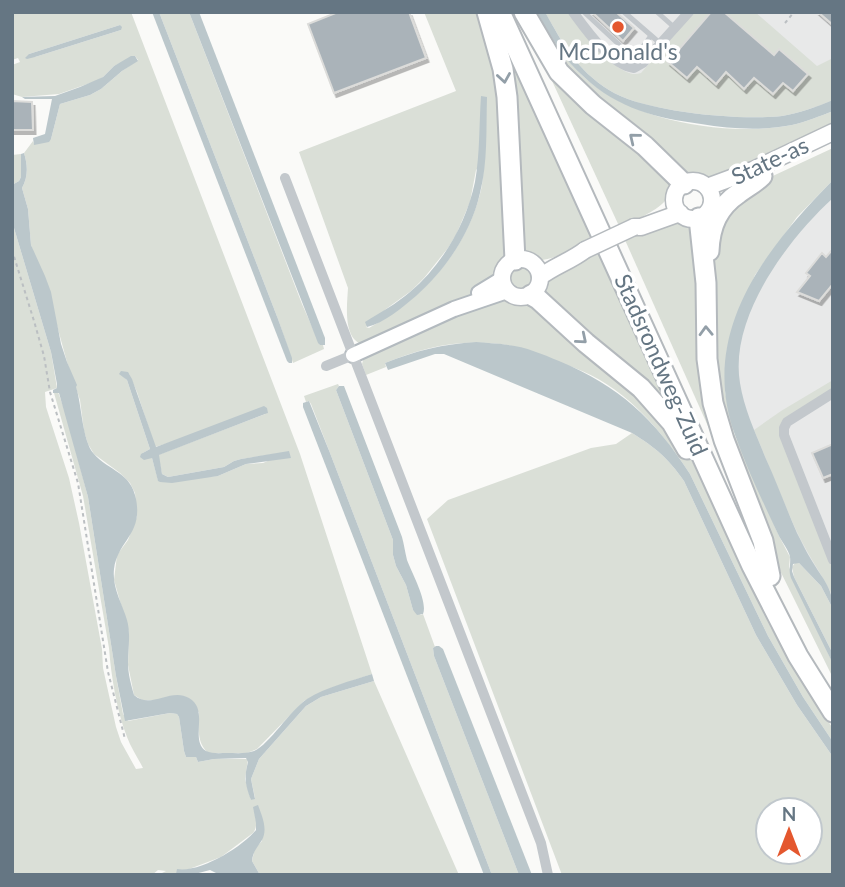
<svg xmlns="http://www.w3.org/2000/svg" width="845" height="887" font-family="Lato,sans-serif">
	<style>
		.built { fill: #e8e9e9 }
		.green { fill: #dadfd7; fill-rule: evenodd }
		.water { fill: #bbc7cb }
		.building { fill: #aab3b9; stroke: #dcdcda; stroke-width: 2; filter: url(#shadow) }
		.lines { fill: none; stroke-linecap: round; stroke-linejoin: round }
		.secondary-casing { stroke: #b3babf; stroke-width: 18 }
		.primary-casing { stroke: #b5babe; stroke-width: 19 }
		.highway-casing { stroke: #b4b9bd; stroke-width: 23 }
		.path { stroke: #bbbfc2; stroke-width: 2; stroke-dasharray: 3.5 3.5; stroke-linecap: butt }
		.lane { stroke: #c3c8cc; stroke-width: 5 }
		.street { stroke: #c3c8cc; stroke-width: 10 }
		.secondary { stroke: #fff; stroke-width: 14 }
		.primary { stroke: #fff; stroke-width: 16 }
		.highway { stroke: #fff; stroke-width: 19 }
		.primary-bridge-casing { stroke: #b5babe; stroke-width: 19; stroke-linecap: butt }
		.primary-bridge { stroke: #fff; stroke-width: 16 }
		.oneway { stroke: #939fa8 }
		.poi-dot { fill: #e4572e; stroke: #fff; stroke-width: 2.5 }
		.labels { text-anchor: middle; stroke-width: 7; stroke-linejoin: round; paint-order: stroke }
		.poi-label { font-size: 23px; fill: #657683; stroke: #fff }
		.street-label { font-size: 23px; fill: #657683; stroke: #fff }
	</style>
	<defs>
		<filter id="shadow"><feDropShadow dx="2.5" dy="4" stdDeviation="0" flood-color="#0004"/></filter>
	</defs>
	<rect width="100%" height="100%" fill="#fafaf8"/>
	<g class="built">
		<polygon points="539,12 833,12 833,107 641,107"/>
		<polygon points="833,188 833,603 745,435 732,358 752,291"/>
	</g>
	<g class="green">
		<path d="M12,12H131L300,454L372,674L331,688L304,701L257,749L247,753H208C196,742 199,727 199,712L149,700H142L134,695L128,665L129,633L114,580L117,555L128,540L137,516L135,493L130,483L120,473L94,454L88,444L84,431L80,400L67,362L56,322L31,245L28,209L22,188C28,177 28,166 24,153L33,141L34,144L51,139L60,104L90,95L101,89L122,71L138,60L135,56L114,66L103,77L96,81L59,94L22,97L12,94V65L20,62L18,58L12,60ZM120,25L121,30L35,57L29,54ZM129,374L137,392L155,447L268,413L158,455L162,474L168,477L224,467L234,461L241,459L289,452L263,463L246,464L218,476L158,480L152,458L143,453L150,449L127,380L122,375Z"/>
		<polygon points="159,12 189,12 302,304 320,345 323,345 324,349 293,363 278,319"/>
		<path d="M424,12H483L494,46L509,257L501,265L497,275L488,286L453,304L361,344C343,337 347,305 348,288L299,152L456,91ZM484,162C483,173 483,184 480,194C464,254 422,299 369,328L366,327L386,309L411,291L424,278L448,248L456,235L470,202L476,170Z"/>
		<path d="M493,12L594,237C581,245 555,260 540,260C534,260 529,257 523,256Z"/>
		<path d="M527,12H537C550,35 564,60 584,77C632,122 729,137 792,125C806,122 820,116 833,111V128L709,181L699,177L685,176L581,91Z"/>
		<path d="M545,12H568L618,67C626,72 632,76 641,73L694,12H755L817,66L833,58V100C817,107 799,113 782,116C742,121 642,112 609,90C577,70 563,44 545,12Z"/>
		<path d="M541,57L675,186C666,204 657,209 638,219L637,218L619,226Z"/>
		<polygon points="833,148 833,180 797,217 755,275 727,348 725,392 734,433 779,536 790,557 789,567 833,664 833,678 761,532 713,386 711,267 716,225 762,181"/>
		<polygon points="21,154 21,177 19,181 12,185 12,155"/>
		<path d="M12,206L15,214L14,228L51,352L57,388L45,392L46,407L69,478L79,523L102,649L103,668L116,727L121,742L136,769L143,768C138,758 131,748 127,737C117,712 111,676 109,648L83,496L54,393L58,392L66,414L88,497L116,676L123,714L128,721L170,713L177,714L179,717L184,751L186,757H196L198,762L214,759H248L245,779L251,800L255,798L251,779L259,759L306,706L321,697L374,681L459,875H260L252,861L255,848L262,841L253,807C255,816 259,825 253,833L221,857L176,874L181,875H158L166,871L158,870L152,875H12Z"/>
		<polygon points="679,220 691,223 732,480 625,240"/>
		<polygon points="601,251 683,428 541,290 551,275"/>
		<circle cx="521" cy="278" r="12"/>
		<path d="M505,298L515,302H528L668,424L691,459L771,628L833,729V742L803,697L768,636L690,474C663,433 629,391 582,371C571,366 559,363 547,358C535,354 523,349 511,346C504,344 497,344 490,343C453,340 419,349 385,363L386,367L366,375L362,364L364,357L464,310Z"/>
		<path d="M833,380V389L784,419L833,572V597C822,574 807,554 796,530C781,497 768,463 754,430L781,411Z"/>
		<polygon points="338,384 339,386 336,390 393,540 393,555 396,566 406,585 413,610 421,615 423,614 435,647 433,648 434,656 519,875 492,875 330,453 311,404 309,401 306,402 304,396"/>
		<path d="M632,433C656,448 668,458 684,481L756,635L797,705L833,757V875H562L427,519L448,500L591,448L616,444ZM768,810H810V852H768Z"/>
		<polygon points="795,563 799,563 821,586 833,609 833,654 794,577 792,567"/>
	</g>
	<g class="water">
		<polygon points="152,12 159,12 278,319 292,358 292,363 289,363 287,361"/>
		<polygon points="189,12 199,12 325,338 325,345 320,345 318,343"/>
		<path d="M537,12H545C563,44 577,70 609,90C642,112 742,121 782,116C799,113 817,107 833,100V111C820,116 806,122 792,125C762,131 731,129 701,124C657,118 618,109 584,77C563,59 550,36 537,12Z"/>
		<polygon points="120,25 122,27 121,30 35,57 27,59 25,58 29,54"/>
		<polygon points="131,56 135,56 138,61 122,71 101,89 90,95 60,104 51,139 49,142 34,145 33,138 45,134 52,99 25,99 22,97 55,96 80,87 103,77 114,66"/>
		<path d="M481,96L487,97C486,128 488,162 480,193C471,233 446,269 416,296C402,308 384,323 367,327L365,322C381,312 396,304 410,292C443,264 466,224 475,182C480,154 479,125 481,96Z"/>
		<path d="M24,153C28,166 28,177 22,188L28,209L31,245L45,276L51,292L61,344L67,362L77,385L76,387C82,405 82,441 94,454C109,471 131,472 136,499C143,535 118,540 114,569C112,588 122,603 127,620C131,634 128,649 128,663C128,674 131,684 134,695C150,710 171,687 189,698C210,710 189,740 206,751C212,754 221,753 227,753C236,753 246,754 254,751C270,744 289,711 307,699C326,687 351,681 372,674L374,681L321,697L306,706L259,759L251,779L255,799L251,800C245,784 244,778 248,762L246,758L214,759L198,762L196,757H186L184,751L179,717L177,714L170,713L125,721L116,676L88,497L59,393H53V390L57,388V384L51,352L14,228C14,213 12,200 12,185L19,181L21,177V154Z"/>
		<path d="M833,180V198C787,240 729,318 740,383C744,409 756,434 766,459C777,483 786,508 797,533C802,542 806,552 812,561C822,578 833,588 833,609L821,586L799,563L793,564L792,571L794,577L833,654V664L791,578C788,569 791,565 790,557C789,550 781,541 778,534C763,502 747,469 735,435C698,333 765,249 833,180Z"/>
		<path d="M476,342C486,343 497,343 508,345C526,347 542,354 559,361C619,386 655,419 690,474L768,636L803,697L833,742V757L797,705L756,635L684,481C668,458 656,448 632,433L444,354H435L388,370L385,363C415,351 443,344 476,342Z"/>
		<polygon points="121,371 128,372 132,379 156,447 264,406 267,408 268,413 265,414 159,455 162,474 168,477 224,467 234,461 241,459 289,451 291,458 246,464 218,476 172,483 160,482 158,481 152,458 144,460 140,457 141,454 150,449 127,380 119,374"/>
		<path d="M339,386H344L402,537C404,544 405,552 407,560C412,573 428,602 423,614L417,615L413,610L406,585L396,566L393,555V540L336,390Z"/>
		<polygon points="309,401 330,453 492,875 484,875 303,407 303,403"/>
		<polygon points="436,646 439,646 443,649 532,875 519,875 434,656 433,648"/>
		<path d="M258,805C262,816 268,829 262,840C257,848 253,851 252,861L260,875H220L210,870L191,875L176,874L177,869C200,873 242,847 256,830V823L253,807Z"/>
	</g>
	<g class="building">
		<polygon points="338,12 409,12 426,58 334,93 308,24"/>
		<polygon points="592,12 616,12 634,28 623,41"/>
		<polygon points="711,12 724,12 774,55 779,49 808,74 793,91 783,83 773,94 754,78 744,89 726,72 716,84 697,67 687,78 668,62"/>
		<polygon points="818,12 833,12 833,25"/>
		<polygon points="12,101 32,102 33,130 12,130"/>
		<polygon points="833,249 833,284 819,301 797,292 810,276 806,273 822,253 826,257"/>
		<polygon points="833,444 833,474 823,478 812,453"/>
	</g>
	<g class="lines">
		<defs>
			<g id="secondary">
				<polyline points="479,293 502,279"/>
				<polyline points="353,355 454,309 507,291"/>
			</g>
			<g id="primary">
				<circle cx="693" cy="200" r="19"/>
				<polyline points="707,187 753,170 833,132"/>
				<polyline points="634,227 641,227 680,213"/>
				<circle cx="521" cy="278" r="19"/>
				<path d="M540,277C554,266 571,261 585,250"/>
			</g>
			<g id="highway">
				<polyline points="487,12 503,69 507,97 515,260"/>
				<polyline points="500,12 752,566 798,656 833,712"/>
				<polyline points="524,12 559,72 593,105 645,146 684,184"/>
				<polyline points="699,218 706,283 707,359 713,403 724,440 763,541 770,576"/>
				<path d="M709,251C710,226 718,207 739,193C747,187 755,183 762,176"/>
				<polyline points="531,295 538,299 586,343 641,388 672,423 687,449"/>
			</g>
		</defs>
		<use href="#secondary" class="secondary-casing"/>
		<use href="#primary" class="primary-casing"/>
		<use href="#highway" class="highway-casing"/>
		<g class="path">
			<polyline points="785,23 794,12"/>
			<polyline points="12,250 34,321 44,356 50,392 78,483 108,672 125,739"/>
		</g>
		<g class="lane">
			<path d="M584,12L628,53C639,56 645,43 651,36"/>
			<polyline points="624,12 661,44"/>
			<polyline points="657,12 675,28"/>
		</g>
		<g class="street">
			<path d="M573,12C587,31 610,64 634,68L643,63L689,12"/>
			<polyline points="285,178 541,843 548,875"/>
			<polyline points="326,366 353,355"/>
			<polyline points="833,393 787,422 784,428 784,435 833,560"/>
		</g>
		<use href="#secondary" class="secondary"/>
		<use href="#primary" class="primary"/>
		<use href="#highway" class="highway"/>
		<defs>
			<polyline id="primary-bridge" points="585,250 634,227"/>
		</defs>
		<use href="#primary-bridge" class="primary-bridge-casing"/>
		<use href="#primary-bridge" class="primary-bridge"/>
	</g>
	<defs><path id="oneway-chevron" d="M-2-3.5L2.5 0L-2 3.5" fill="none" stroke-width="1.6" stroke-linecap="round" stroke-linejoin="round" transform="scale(1.75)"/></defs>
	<g class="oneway">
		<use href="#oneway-chevron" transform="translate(504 78) rotate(81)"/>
		<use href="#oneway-chevron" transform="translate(634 138) rotate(-141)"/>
		<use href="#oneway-chevron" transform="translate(706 331) rotate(-92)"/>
		<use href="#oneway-chevron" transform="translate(582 339) rotate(40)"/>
	</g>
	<circle class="poi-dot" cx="618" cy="27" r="7"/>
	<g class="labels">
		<g class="poi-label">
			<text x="618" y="60">McDonald's</text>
		</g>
		<g class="street-label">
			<text transform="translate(770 161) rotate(-25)" y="8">State-as</text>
			<text transform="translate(661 365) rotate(66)" y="8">Stadsrondweg-Zuid</text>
		</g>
	</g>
	<rect width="845" height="887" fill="none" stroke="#657683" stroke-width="28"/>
	<g transform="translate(789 831)"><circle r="33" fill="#ffffff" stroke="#c1c8cd" stroke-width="2"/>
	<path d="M0-5L12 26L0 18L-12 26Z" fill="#e4572e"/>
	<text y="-10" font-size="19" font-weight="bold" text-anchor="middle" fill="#657683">N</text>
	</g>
</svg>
